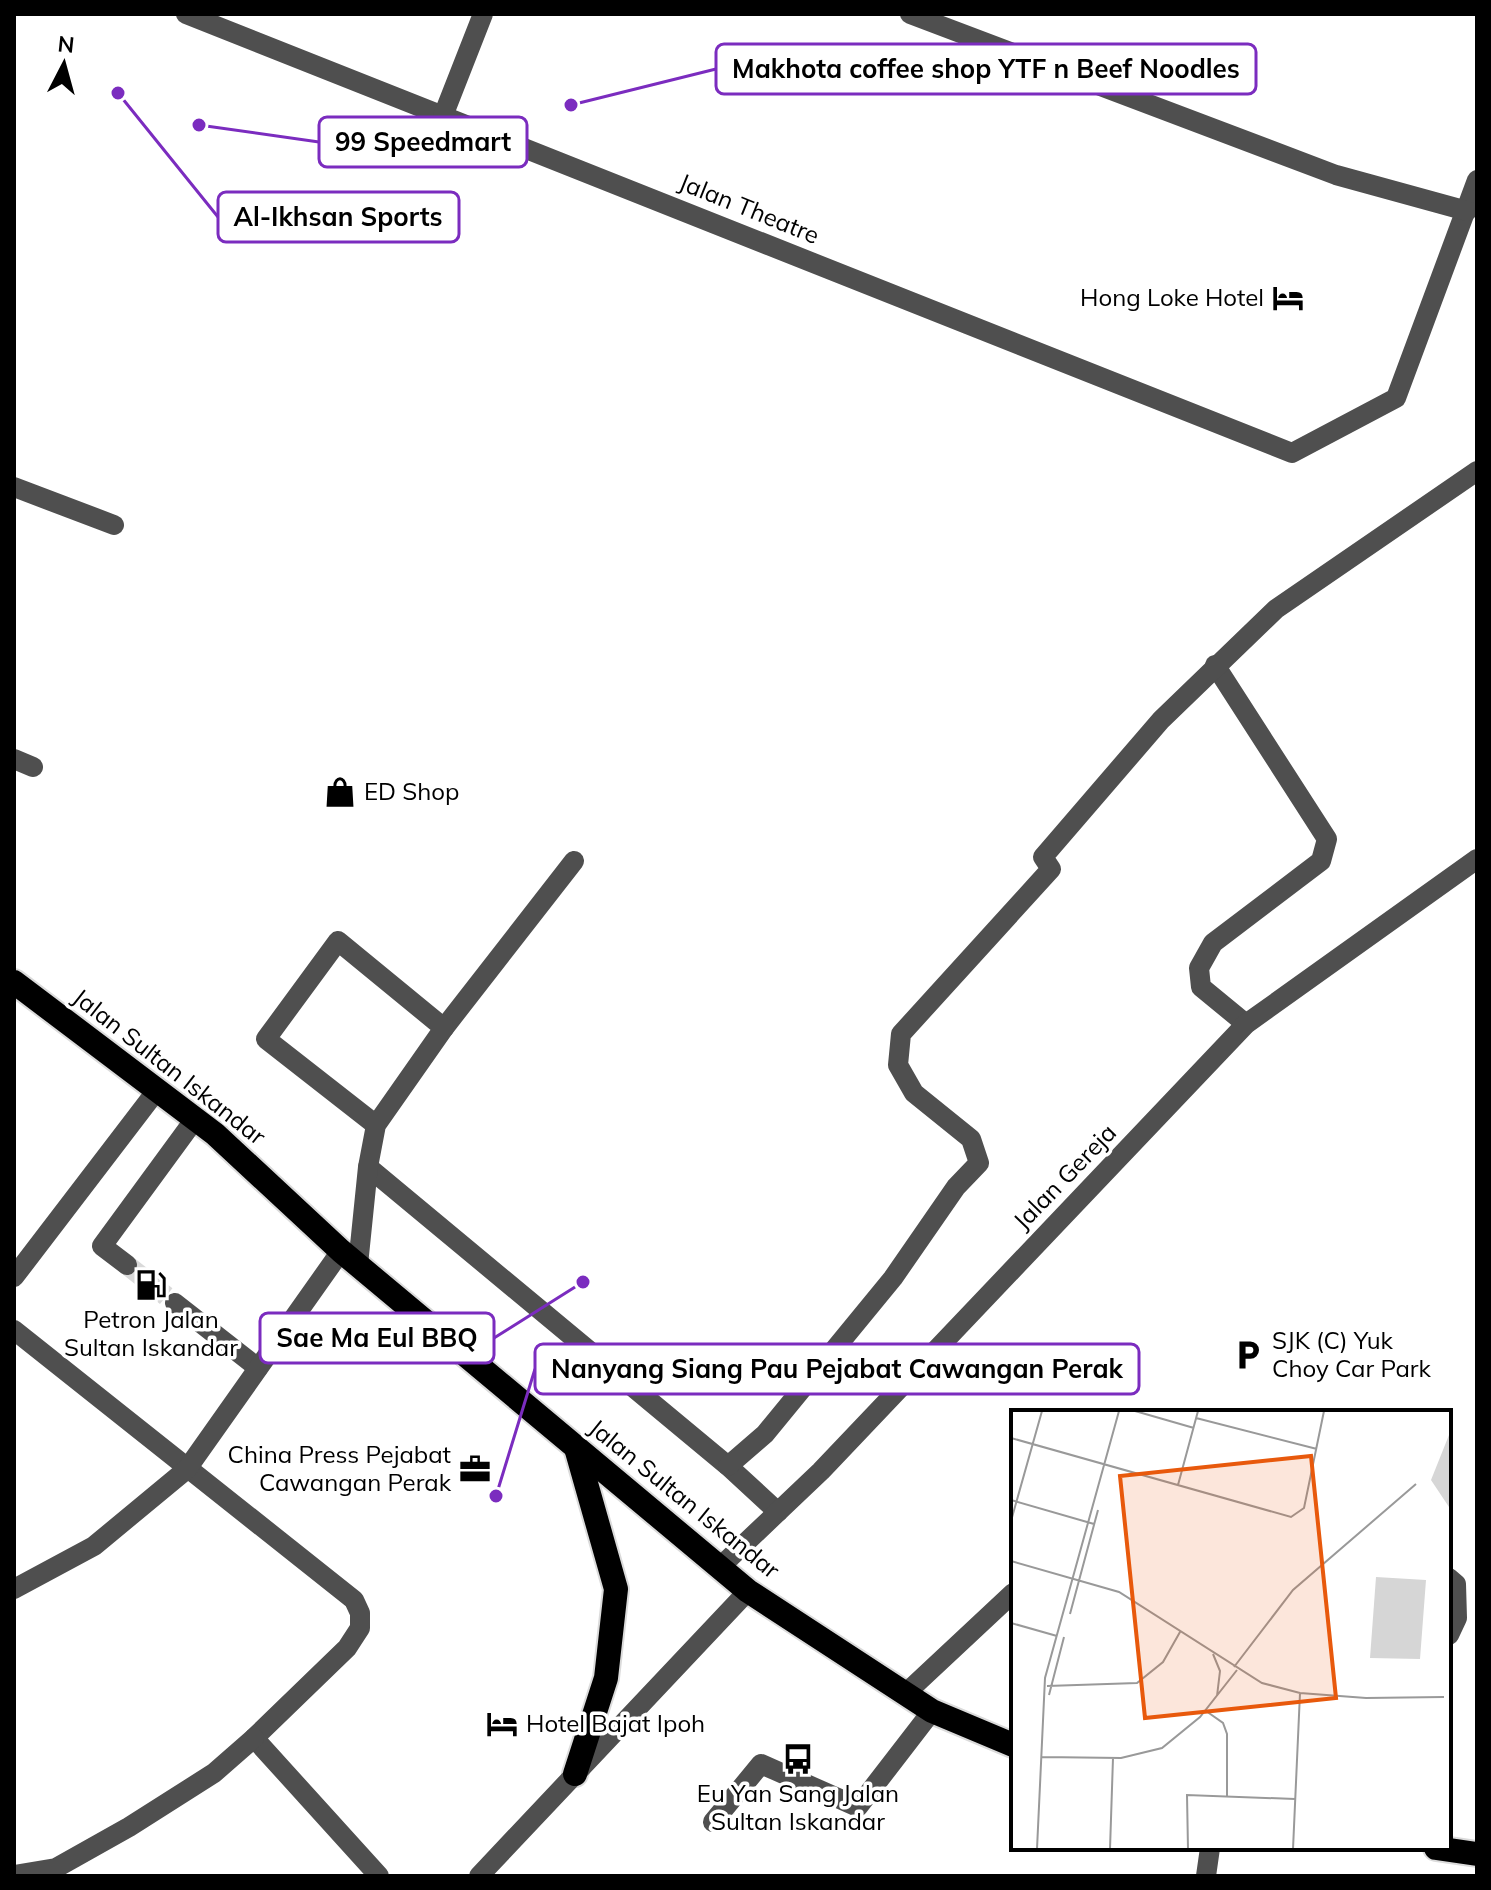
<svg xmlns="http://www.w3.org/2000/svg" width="1491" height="1890" font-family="Mulish,sans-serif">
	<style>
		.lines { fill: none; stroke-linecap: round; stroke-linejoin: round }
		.minor-tunnel { stroke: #d9d9d9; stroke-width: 20; stroke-dasharray: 20 10; stroke-linecap: butt }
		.highway-casing { stroke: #dbdbdb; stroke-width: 28 }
		.minor { stroke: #4f4f4f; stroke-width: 20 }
		.highway { stroke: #000; stroke-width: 24 }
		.labels { text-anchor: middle; stroke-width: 7; stroke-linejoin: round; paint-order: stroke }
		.street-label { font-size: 24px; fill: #000; stroke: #fff }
		.poi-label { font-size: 24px; fill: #000; stroke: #fff; text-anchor: start }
		.inset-road { fill: none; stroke: #999; stroke-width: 2 }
		.view { fill: #e8590c; fill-opacity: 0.15; stroke: #e8590c; stroke-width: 4 }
		.inset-edge { fill: none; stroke: #000; stroke-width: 4 }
		.leader { fill: none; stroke: #7b2cbf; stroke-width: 3 }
		.callout-dot { fill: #7b2cbf; stroke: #fff; stroke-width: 3 }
		.callout { fill: #fff; stroke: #7b2cbf; stroke-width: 3 }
		.callout-label { font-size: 26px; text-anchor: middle; font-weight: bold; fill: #000 }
	</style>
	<rect width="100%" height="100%" fill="#fff"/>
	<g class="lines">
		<polyline class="minor-tunnel" points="127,1265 175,1303"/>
		<defs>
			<g id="highway">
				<polyline points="14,982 215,1134 341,1251 748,1591 932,1711 1013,1745"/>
				<polyline points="575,1774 606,1678 616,1589 576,1448"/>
				<polyline points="1436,1848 1477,1854"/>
			</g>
		</defs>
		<use href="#highway" class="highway-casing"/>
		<g class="minor">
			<polyline points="186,14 1292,453 1396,398 1477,180"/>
			<polyline points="910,14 1336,175 1467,211"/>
			<polyline points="443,116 483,14"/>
			<polyline points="14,487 114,525"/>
			<polyline points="1215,665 1327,839 1321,861 1213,943 1199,968 1201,987 1246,1024"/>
			<polyline points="14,759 33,767"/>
			<polyline points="444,1028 574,861"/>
			<polyline points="368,1167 728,1466 778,1512"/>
			<polyline points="127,1265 102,1246 195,1119"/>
			<polyline points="358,1265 368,1167 376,1125 444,1028 338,941 266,1039 376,1125"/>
			<polyline points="14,1277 157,1090"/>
			<polyline points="175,1303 258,1368"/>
			<polyline points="14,1330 354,1600 360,1613 360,1628 347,1648 254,1738 379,1876"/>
			<polyline points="728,1466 765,1434 893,1278 956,1187 979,1163 971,1139 914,1093 898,1065 901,1034 1051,869 1043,857 1161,720 1276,609 1477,471"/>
			<polyline points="720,1567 821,1471 1246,1024 1477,859"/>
			<polyline points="1449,1578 1456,1584 1457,1618 1449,1635"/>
			<polyline points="14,1589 94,1546 187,1469 341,1251"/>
			<polyline points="905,1694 1013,1593"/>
			<polyline points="713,1822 761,1764 858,1807 932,1711"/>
			<polyline points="14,1875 56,1868 129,1827 214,1773 254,1738"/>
			<polyline points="479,1876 748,1591"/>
			<polyline points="1206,1876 1210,1848"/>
		</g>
		<use href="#highway" class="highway"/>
	</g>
	<defs>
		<symbol id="hotel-bare" viewBox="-9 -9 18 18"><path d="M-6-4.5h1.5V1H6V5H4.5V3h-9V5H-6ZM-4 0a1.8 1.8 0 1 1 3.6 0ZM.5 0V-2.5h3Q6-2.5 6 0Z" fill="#000" stroke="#fff" stroke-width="2.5" paint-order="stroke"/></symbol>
		<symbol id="shop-bare" viewBox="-9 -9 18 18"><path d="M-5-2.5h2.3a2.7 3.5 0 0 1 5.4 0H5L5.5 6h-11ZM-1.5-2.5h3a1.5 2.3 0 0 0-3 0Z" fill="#000" stroke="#fff" stroke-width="2.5" paint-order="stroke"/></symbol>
		<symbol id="fuel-bare" viewBox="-9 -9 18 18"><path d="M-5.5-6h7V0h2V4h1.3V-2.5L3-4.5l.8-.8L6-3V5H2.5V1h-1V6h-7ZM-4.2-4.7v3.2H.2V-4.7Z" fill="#000" stroke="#fff" stroke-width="2.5" paint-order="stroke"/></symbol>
		<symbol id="parking-bare" viewBox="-9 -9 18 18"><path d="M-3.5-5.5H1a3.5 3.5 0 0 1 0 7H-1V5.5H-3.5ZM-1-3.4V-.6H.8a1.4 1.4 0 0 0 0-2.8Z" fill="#000" stroke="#fff" stroke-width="2.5" paint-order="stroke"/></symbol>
		<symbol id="office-bare" viewBox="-9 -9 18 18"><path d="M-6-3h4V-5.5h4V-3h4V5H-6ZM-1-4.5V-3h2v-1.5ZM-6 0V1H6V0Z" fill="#000" stroke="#fff" stroke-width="2.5" paint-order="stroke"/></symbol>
		<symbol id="bus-bare" viewBox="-9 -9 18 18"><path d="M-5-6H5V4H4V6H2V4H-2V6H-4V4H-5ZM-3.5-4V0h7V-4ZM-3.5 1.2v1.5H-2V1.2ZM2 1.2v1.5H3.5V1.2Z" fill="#000" stroke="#fff" stroke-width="2.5" paint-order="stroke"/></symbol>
	</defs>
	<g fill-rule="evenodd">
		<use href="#hotel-bare" x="1266" y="276" width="44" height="44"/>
		<use href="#shop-bare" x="318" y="770" width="44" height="44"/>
		<use href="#fuel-bare" x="129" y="1263" width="44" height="44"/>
		<use href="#parking-bare" x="1226" y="1333" width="44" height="44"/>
		<use href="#office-bare" x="453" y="1447" width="44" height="44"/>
		<use href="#hotel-bare" x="480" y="1702" width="44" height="44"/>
		<use href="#bus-bare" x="776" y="1737" width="44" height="44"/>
	</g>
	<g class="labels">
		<g class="street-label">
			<text transform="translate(749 209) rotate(22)" y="8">Jalan Theatre</text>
			<text transform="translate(169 1067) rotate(38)" y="8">Jalan Sultan Iskandar</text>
			<text transform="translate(1065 1177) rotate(-46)" y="8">Jalan Gereja</text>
			<text transform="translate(684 1499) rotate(39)" y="8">Jalan Sultan Iskandar</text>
		</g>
		<g class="poi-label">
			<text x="1264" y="306" text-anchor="end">Hong Loke Hotel</text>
			<text x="364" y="800">ED Shop</text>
			<text x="151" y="1328" text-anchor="middle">Petron Jalan<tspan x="151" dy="28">Sultan Iskandar</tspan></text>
			<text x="1272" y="1349">SJK (C) Yuk<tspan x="1272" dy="28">Choy Car Park</tspan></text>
			<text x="451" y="1463" text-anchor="end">China Press Pejabat<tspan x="451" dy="28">Cawangan Perak</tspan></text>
			<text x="526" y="1732">Hotel Bajat Ipoh</text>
			<text x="798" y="1802" text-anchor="middle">Eu Yan Sang Jalan<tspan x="798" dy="28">Sultan Iskandar</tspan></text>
		</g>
	</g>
	<g transform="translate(1011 1410)">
		<rect width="440" height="440" fill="#fff"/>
		<path d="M440,20V100L420,70ZM365,167L415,170L409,249L359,248Z" fill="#d6d6d6"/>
		<path class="inset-road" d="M124,1L183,18M185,8L306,39M0,28L280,107L293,98L313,1M167,75L187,1M0,90L83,114M0,111L31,1M0,151L108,182L251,273L289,283L355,288L433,287M59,204L87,100M0,213L46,226M202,244L209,261L206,286M223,257L282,180L405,74M36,276L126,273L152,252L169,222M38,285L53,227M195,301L212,313L216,324V386M31,347L110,348L151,338L189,307L226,260M26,439L34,268L108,1M99,439L102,348M177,439L176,385L284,389M282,439L289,283"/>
		<path class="view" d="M300,46L325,288L134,308L109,66Z"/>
		<rect width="440" height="440" class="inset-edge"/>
	</g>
	<path class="leader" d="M571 105L716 69M199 125L319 142M118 93L218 217M583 1282L494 1338M496 1496L535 1369"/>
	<g class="callout-dot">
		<circle cx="571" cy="105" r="8"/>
		<circle cx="199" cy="125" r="8"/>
		<circle cx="118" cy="93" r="8"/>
		<circle cx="583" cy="1282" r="8"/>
		<circle cx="496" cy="1496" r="8"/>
	</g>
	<g class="callout">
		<rect x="716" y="44" width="540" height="50" rx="8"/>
		<rect x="319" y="117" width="208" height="50" rx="8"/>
		<rect x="218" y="192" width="241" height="50" rx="8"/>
		<rect x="260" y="1313" width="234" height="50" rx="8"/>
		<rect x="535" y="1344" width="604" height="50" rx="8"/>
	</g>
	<g class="callout-label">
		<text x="986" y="78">Makhota coffee shop YTF n Beef Noodles</text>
		<text x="423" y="151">99 Speedmart</text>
		<text x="338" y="226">Al-Ikhsan Sports</text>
		<text x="377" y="1347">Sae Ma Eul BBQ</text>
		<text x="837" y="1378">Nanyang Siang Pau Pejabat Cawangan Perak</text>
	</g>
	<rect width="1491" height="1890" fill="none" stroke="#000000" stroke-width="32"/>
	<g transform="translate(64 64) rotate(6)" stroke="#ffffff" stroke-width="6" paint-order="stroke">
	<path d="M0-6L14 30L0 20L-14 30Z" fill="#000000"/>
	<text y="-12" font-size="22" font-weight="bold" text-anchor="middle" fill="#000000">N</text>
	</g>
</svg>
